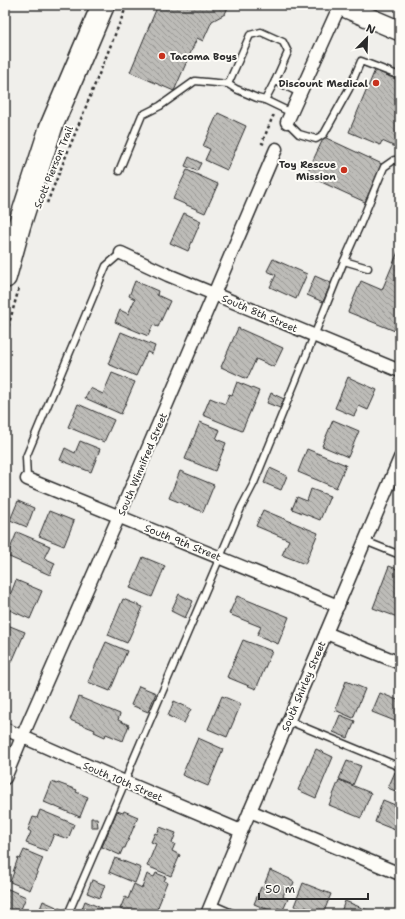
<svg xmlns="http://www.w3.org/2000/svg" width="405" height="919" font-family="'Shantell Sans',sans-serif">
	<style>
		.building { fill: url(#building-back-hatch); stroke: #2b2b2b }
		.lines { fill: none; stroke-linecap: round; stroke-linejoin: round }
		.lane-casing { stroke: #2b2b2b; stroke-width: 9 }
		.street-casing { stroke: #2b2b2b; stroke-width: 15 }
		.primary-casing { stroke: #2b2b2b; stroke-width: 22 }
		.highway-casing { stroke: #2b2b2b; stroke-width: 25 }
		.path { stroke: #2b2b2b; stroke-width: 2.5; stroke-dasharray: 3 3; stroke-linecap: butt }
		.lane { stroke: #fdfcf7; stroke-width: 6 }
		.street { stroke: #fdfcf7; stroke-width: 12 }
		.primary { stroke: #fdfcf7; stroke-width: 19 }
		.highway { stroke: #fdfcf7; stroke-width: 22 }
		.poi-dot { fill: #c8321e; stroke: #fdfcf7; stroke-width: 1.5 }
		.labels { text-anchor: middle; stroke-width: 4; stroke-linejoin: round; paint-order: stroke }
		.poi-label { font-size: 10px; font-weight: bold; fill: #2b2b2b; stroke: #fdfcf7; text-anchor: end }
		.street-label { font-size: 10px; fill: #2b2b2b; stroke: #fdfcf7 }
	</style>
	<defs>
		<pattern id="building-back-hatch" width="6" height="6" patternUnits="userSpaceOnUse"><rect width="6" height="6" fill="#bdbcb8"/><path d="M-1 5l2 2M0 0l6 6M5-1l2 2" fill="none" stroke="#9a9996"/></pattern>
	</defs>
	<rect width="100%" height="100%" fill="#f0efeb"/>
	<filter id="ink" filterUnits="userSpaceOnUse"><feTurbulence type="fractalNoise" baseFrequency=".025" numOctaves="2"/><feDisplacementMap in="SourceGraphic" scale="8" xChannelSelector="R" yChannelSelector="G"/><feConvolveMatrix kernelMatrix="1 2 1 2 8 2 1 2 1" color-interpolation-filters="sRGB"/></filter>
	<g filter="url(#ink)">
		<g class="building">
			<polygon points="158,5 229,5 225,14 212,21 203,41 197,38 174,91 130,72"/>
			<polygon points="375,70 400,81 400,149 382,141 380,145 349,132"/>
			<polygon points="218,113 246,126 227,170 205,160 210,149 203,146"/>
			<polygon points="324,137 382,164 365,202 306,175"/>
			<polygon points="189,157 201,163 197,171 185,166"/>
			<polygon points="187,170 218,184 205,213 173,199"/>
			<polygon points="184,213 201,221 188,251 170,243"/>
			<polygon points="400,247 400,333 348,312 361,281 382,290"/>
			<polygon points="273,259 307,274 296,299 270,287 276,275 267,271"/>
			<polygon points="315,276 331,283 323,302 307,295"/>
			<polygon points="135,281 158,291 157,295 170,301 158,327 153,325 148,336 115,322 120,310 128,314 135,299 129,296"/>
			<polygon points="238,328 283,348 274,367 256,359 247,379 221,367"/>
			<polygon points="121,332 155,346 152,354 147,352 136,376 108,364"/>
			<polygon points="112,373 135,382 121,414 85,398 90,388 103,394"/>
			<polygon points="348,377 377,390 368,410 359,406 354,416 335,408"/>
			<polygon points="237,382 259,391 242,431 203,415 210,398 225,404 229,394 232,395"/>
			<polygon points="271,393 284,399 280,408 267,403"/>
			<polygon points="78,404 114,420 104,442 68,427"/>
			<polygon points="333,420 359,431 348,457 322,446"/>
			<polygon points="200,422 220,430 216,439 226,443 215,471 185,459"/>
			<polygon points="80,441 100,449 91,472 60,460 65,448 75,453"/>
			<polygon points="307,449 346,465 336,488 298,472"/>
			<polygon points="270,468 287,476 281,490 264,483"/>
			<polygon points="180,471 214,485 203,512 169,498"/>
			<polygon points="311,489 330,496 320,520 292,509 297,497 307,501"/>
			<polygon points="18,501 34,508 27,527 10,520"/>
			<polygon points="263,510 318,533 305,564 282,555 289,540 256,526"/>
			<polygon points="49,511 74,521 64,546 39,536"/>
			<polygon points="17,532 50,546 44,558 55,563 50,575 7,556"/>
			<polygon points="143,557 165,566 152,597 130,588"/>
			<polygon points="389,566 400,570 400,618 373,608"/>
			<polygon points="16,580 42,591 30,619 5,608"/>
			<polygon points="179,594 193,601 185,618 171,611"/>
			<polygon points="237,596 289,617 278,644 257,635 261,627 229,614"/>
			<polygon points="123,599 143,607 127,643 108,635"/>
			<polygon points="5,624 25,632 12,662 5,659"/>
			<polygon points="243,640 272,651 256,689 227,677"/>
			<polygon points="106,642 127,651 110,691 88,682"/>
			<polygon points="346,681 365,689 353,718 335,710"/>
			<polygon points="139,686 156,693 148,712 131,705"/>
			<polygon points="380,693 400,701 400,723 372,712"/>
			<polygon points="222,696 241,704 227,737 208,729"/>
			<polygon points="79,697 120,714 118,720 129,725 123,741 106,734 105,737 94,732 95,730 70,720"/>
			<polygon points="174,701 191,709 184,723 168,716"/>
			<polygon points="340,715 355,721 348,738 333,732"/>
			<polygon points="198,738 223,749 208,786 182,775"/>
			<polygon points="316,749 333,757 316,798 298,790"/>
			<polygon points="347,761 361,766 353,785 339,779"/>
			<polygon points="395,772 400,774 400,793 388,788"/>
			<polygon points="339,780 371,793 361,818 329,805"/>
			<polygon points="52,782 57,784 58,783 77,790 76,792 88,797 80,817 44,802"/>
			<polygon points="383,800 400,807 400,832 375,822"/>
			<polygon points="40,810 74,824 68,839 54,834 47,851 26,843 31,832 28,830 33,817 37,818"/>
			<polygon points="117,811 123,813 124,811 138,817 125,848 123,848 120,855 102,847"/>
			<polygon points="91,818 97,818 98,827 91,827"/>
			<polygon points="160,827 176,833 172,843 175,844 172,851 180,855 171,876 147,866 156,844 151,842 155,833 157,834"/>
			<polygon points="24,850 43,858 30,890 10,882 14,872 13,872 18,858 20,859"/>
			<polygon points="115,858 141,868 135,883 109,872"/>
			<polygon points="270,870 290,879 290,880 294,882 290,892 285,890 283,897 288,899 283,910 278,908 276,913 254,904 261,887 263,888"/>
			<polygon points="156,873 166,877 164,881 167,882 161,897 162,897 155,914 133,914 120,909 125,897 128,899 134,884 142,888 147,874 154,877"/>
			<polygon points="92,880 105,885 100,898 87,893"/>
			<polygon points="303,883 331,894 323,914 305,907 304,910 294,906"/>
			<polygon points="6,888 26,897 19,914 5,914"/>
			<polygon points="43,901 61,909 59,914 38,914"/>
			<polygon points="85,901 101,908 99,914 80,914"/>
			<polygon points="345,901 372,912 371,914 340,914"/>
		</g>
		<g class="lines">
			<defs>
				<g id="lane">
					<polyline points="275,81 300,93"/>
					<polyline points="228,84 250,35 261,32 283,42 288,52 275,81 265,100"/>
					<polyline points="287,122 299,134 316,139 324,134 349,89 361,61 400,76"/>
					<polyline points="119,171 142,115 160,106 195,81 228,84 236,89 257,98 265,100 292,113"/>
					<polyline points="344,261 368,268"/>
					<polyline points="27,479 26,457 106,266 121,253"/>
					<polyline points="365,541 400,555"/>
					<polyline points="289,721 400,767"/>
					<polyline points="211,904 234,914"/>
					<polyline points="68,914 125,782 131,765 220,557 241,508 254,483 314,336 344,261 360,225 384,167 394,160 400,160"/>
				</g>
				<g id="street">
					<polyline points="287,122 340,5"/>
					<polyline points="121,253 168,275 400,371"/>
					<polyline points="27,479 338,606"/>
					<polyline points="326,633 400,663"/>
					<polyline points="5,729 125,782 241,831"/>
					<polyline points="5,778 22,737 119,516 276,149"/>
					<polyline points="250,811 400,874"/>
					<polyline points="207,914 241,832 326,633 400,458"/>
				</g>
				<polyline id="primary" points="339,5 400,31"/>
				<polyline id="highway" points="5,277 19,226 51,127 103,5"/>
			</defs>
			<use href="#lane" class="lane-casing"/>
			<use href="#street" class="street-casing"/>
			<use href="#primary" class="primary-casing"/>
			<use href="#highway" class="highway-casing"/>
			<g class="path">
				<polyline points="264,144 262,143 273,116 275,117"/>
				<polyline points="47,203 127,5"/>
				<polyline points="5,338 19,288"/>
			</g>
			<use href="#lane" class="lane"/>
			<use href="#street" class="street"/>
			<use href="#primary" class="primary"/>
			<use href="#highway" class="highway"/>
		</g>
	</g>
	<g class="poi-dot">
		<circle cx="162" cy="56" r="4"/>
		<circle cx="376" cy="83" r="4"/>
		<circle cx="344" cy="170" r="4"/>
	</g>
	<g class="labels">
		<g class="poi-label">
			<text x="170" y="60" text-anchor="start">Tacoma Boys</text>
			<text x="368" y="87">Discount Medical</text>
			<text x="336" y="168">Toy Rescue<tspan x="336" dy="12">Mission</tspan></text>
		</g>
		<g class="street-label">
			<text transform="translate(53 167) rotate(-68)" y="4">Scott Pierson Trail</text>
			<text transform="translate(260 313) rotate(23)" y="4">South 8th Street</text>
			<text transform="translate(142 464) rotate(-67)" y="4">South Winnifred Street</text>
			<text transform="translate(183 542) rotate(22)" y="4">South 9th Street</text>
			<text transform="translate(303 686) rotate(-67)" y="4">South Shirley Street</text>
			<text transform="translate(123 781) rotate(23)" y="4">South 10th Street</text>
		</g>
	</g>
	<rect width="405" height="919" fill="none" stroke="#fdfcf7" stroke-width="20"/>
	<rect x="10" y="10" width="385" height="899" fill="none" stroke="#2b2b2b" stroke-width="1.5" filter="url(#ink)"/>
	<g transform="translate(367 38) rotate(23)" stroke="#fdfcf7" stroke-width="3" paint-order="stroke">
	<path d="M0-3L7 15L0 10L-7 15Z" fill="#2b2b2b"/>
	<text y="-6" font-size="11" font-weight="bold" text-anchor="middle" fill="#2b2b2b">N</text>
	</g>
	<path d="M259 893v6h109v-6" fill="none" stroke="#2b2b2b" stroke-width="2"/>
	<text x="265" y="893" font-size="12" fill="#2b2b2b" stroke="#fdfcf7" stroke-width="3" paint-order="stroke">50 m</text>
</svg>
